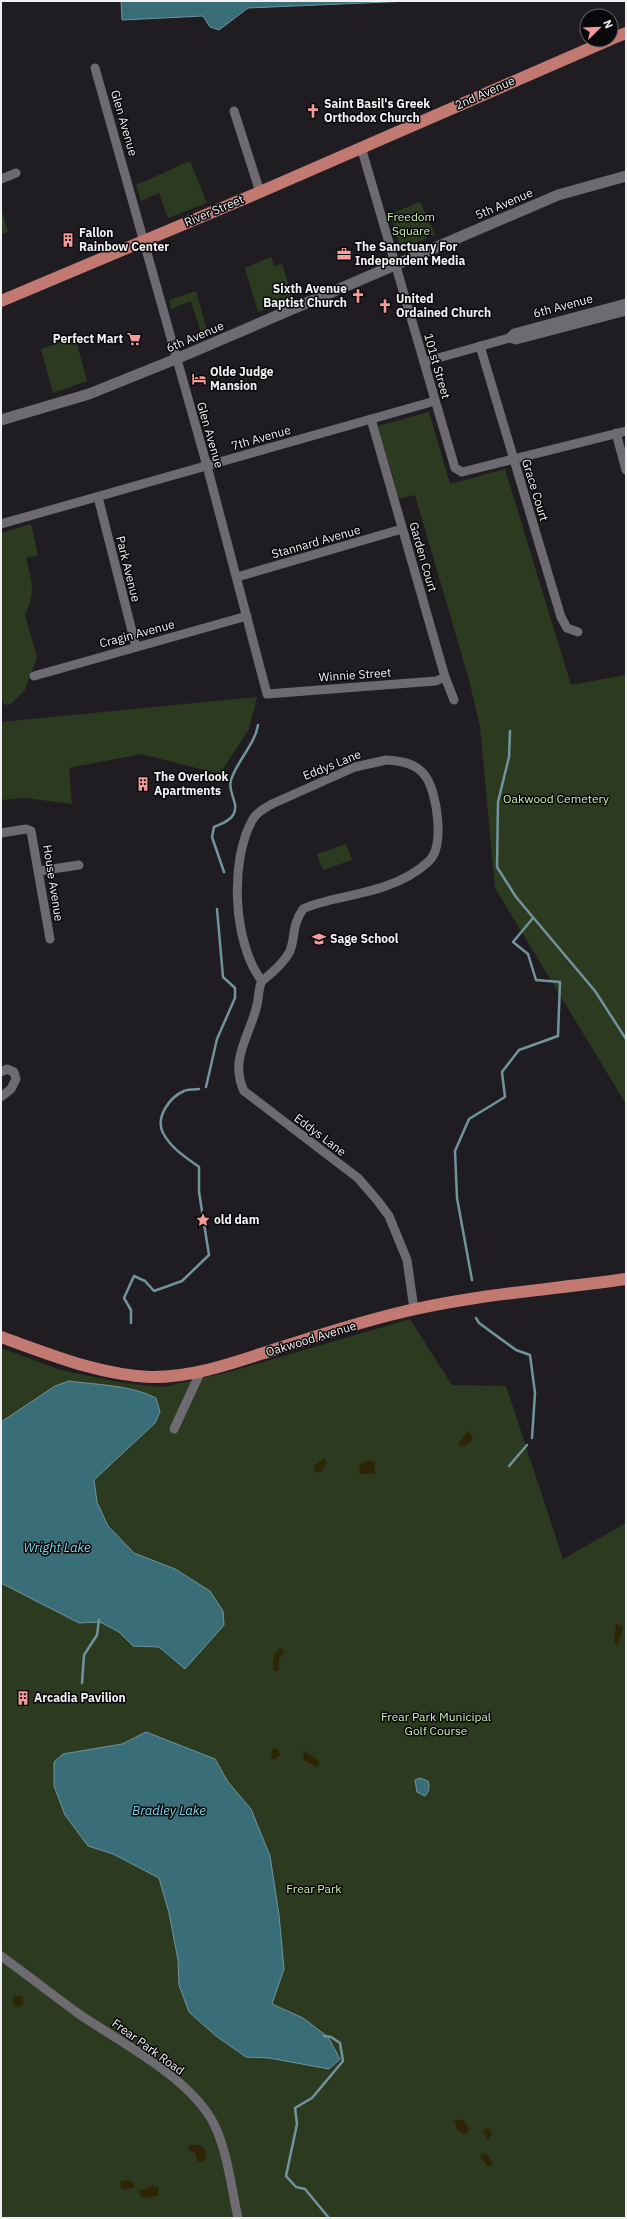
<svg xmlns="http://www.w3.org/2000/svg" width="627" height="2219" font-family="'IBM Plex Sans',sans-serif">
	<style>
		.green { fill: #2c3b1f }
		.sand { fill: #2d2504 }
		.water { fill: #396d78; stroke: #70949d }
		.lines { fill: none; stroke-linecap: round; stroke-linejoin: round }
		.stream { stroke: #70949d; stroke-width: 2.5 }
		.minor { stroke: #6d6b71; stroke-width: 9 }
		.tertiary { stroke: #6d6b71; stroke-width: 11 }
		.primary { stroke: #c27972; stroke-width: 12 }
		.labels { text-anchor: middle; stroke-width: 3; stroke-linejoin: round; paint-order: stroke }
		.street-label { font-size: 12px; fill: #f1f0f3; stroke: #09080a }
		.poi-label { font-size: 12px; font-weight: bold; fill: #f1f0f3; stroke: #09080a; text-anchor: start }
		.park-label { font-size: 12px; fill: #cdefb2; stroke: #09080a }
		.water-label { font-size: 13px; font-style: italic; fill: #7cd3e5; stroke: #09080a }
	</style>
	<rect width="100%" height="100%" fill="#1f1d22"/>
	<g class="green">
		<polygon points="190,161 207,203 168,218 159,193 141,201 136,185"/>
		<polygon points="420,202 435,235 432,236 430,232 425,234 427,238 401,250 390,214"/>
		<polygon points="1,208 8,232 1,234"/>
		<polygon points="271,257 274,266 282,264 293,298 258,312 245,268"/>
		<polygon points="196,291 208,334 202,336 191,301 171,309 169,300"/>
		<polygon points="75,337 87,381 53,393 41,349"/>
		<polygon points="429,412 450,484 505,469 571,685 626,675 626,1104 495,888 480,726 469,680 415,495 399,499 378,426"/>
		<path d="M31,524L38,555L26,558C32,583 36,591 25,615L37,657L25,690L11,704L5,705L1,700V533Z"/>
		<polygon points="257,697 249,729 220,774 141,754 69,768 72,804 26,798 1,800 1,722"/>
		<polygon points="346,844 352,860 323,870 317,854"/>
		<polygon points="410,1319 452,1385 506,1386 563,1559 626,1523 626,2218 1,2218 1,1348 61,1370 123,1383 163,1387 229,1372"/>
	</g>
	<g class="sand">
		<polygon points="468,1431 473,1438 470,1443 462,1447 458,1443"/>
		<polygon points="324,1458 327,1462 322,1471 316,1473 314,1466"/>
		<polygon points="369,1460 375,1462 375,1474 359,1474 360,1464"/>
		<polygon points="616,1624 623,1627 618,1646 614,1641"/>
		<path d="M280,1648L284,1651L283,1655L279,1659L278,1671H274C272,1665 273,1652 280,1648Z"/>
		<polygon points="273,1748 279,1750 280,1755 274,1760 271,1756"/>
		<polygon points="303,1750 320,1762 317,1768 304,1760"/>
		<circle cx="18" cy="2001" r="5.5"/>
		<polygon points="461,2119 467,2124 469,2129 467,2133 462,2134 457,2129 454,2121"/>
		<polygon points="489,2128 492,2134 488,2140 485,2136 483,2130"/>
		<polygon points="191,2145 199,2145 205,2149 206,2157 204,2162 197,2161 195,2153 190,2151 187,2148"/>
		<polygon points="482,2153 487,2154 493,2165 488,2167 480,2157"/>
		<polygon points="127,2180 134,2183 134,2188 122,2189 120,2184 121,2181"/>
		<polygon points="152,2186 159,2187 158,2196 147,2198 141,2197 139,2191"/>
	</g>
	<g class="water">
		<polygon points="121,1 410,1 248,8 219,30 210,27 203,16 122,20"/>
		<path d="M69,1381C97,1385 131,1385 156,1398L160,1412L155,1423L94,1480L97,1502L108,1526L134,1553L175,1569L210,1591L223,1611L224,1625L185,1669L159,1647L133,1646L119,1632L100,1622L79,1623L1,1583V1422L55,1386Z"/>
		<polygon points="146,1732 215,1759 228,1782 251,1809 270,1856 279,1915 284,1969 272,2004 303,2018 328,2037 340,2059 329,2069 269,2058 246,2057 216,2036 189,2012 179,1985 178,1960 169,1913 159,1878 113,1854 88,1846 65,1815 54,1786 54,1762 63,1754 122,1744"/>
		<path d="M420,1778L428,1781C430,1787 429,1792 425,1796L417,1792L415,1780Z"/>
	</g>
	<g class="lines">
		<g class="stream">
			<polyline points="510,731 509,757 498,802 497,867 516,897 595,991 626,1039"/>
			<path d="M224,872L212,837L214,827C221,824 232,820 234,813C239,802 227,792 231,780C237,761 255,744 258,725"/>
			<polyline points="206,1087 217,1039 235,998 235,988 223,977 217,909"/>
			<polyline points="472,1280 457,1198 455,1151 469,1119 505,1097 502,1072 519,1050 558,1036 560,982 536,980 528,954 513,942 533,918"/>
			<polyline points="476,1318 479,1323 516,1350 530,1355 535,1393 532,1438"/>
			<path d="M131,1323V1310L124,1298L134,1276L145,1281L154,1291L182,1281L209,1255L199,1192V1167C185,1157 171,1148 163,1133C155,1117 170,1097 184,1091C188,1089 194,1090 199,1089"/>
			<polyline points="509,1466 527,1445"/>
			<polyline points="82,1683 84,1655 97,1635 99,1620"/>
			<polyline points="324,2036 331,2037 340,2043 343,2061 312,2098 295,2108 297,2124 286,2176 296,2187 305,2189 329,2218"/>
		</g>
		<g class="minor">
			<polyline points="95,68 207,466 267,694 436,681 445,677"/>
			<polyline points="234,111 260,192"/>
			<polyline points="361,147 455,468 462,472 626,431"/>
			<polyline points="1,179 16,173"/>
			<polyline points="509,338 514,333 626,303"/>
			<polyline points="480,346 561,617 567,628 578,632"/>
			<polyline points="424,362 509,338 516,340 626,311"/>
			<polyline points="371,419 445,677 454,700"/>
			<polyline points="616,433 626,470"/>
			<polyline points="98,497 136,647"/>
			<polyline points="1,524 435,401"/>
			<polyline points="237,577 402,529"/>
			<polyline points="34,676 247,616"/>
			<path d="M386,760C401,761 417,763 426,777C437,793 445,846 429,861C404,885 368,892 335,899C324,902 313,904 303,909C291,927 296,935 290,951C284,963 272,973 262,981C233,944 229,860 253,819C257,812 265,808 272,804L355,767Z"/>
			<polyline points="1,833 26,829 31,831 50,939"/>
			<polyline points="39,871 79,865"/>
			<path d="M262,981C258,988 259,998 257,1005C250,1036 229,1059 244,1091L358,1178L377,1200L389,1216L407,1260L414,1309"/>
			<polyline points="1,1072 7,1069 14,1072 16,1079 11,1089 1,1097"/>
			<polyline points="174,1429 201,1371"/>
			<path d="M1,1956C27,1975 53,1995 79,2014C121,2043 190,2077 214,2124C228,2153 231,2187 238,2218"/>
		</g>
		<polyline class="tertiary" points="1,420 89,394 176,359 558,195 626,176"/>
		<g class="primary">
			<polyline points="611,39 626,33"/>
			<polyline points="1,301 260,192 609,40"/>
			<path d="M1,1337C49,1354 99,1375 150,1377C193,1378 235,1362 276,1349C313,1337 351,1325 390,1315C467,1295 547,1290 626,1279"/>
		</g>
	</g>
	<defs>
		<symbol id="church-bare" viewBox="-9 -9 18 18"><path d="M-1.2-6h2.4v3.5h3.3v2.4h-3.3V6h-2.4V-.1h-3.3v-2.4h3.3Z" fill="#f59b9a" stroke="#09080a" stroke-width="2.5" paint-order="stroke"/></symbol>
		<symbol id="building-bare" viewBox="-9 -9 18 18"><path d="M-4-6H4V6H1V3H-1V6H-4ZM-2.5-4.3h1.7v1.8h-1.7ZM.8-4.3h1.7v1.8H.8ZM-2.5-1h1.7V.8h-1.7ZM.8-1h1.7V.8H.8Z" fill="#f59b9a" stroke="#09080a" stroke-width="2.5" paint-order="stroke"/></symbol>
		<symbol id="office-bare" viewBox="-9 -9 18 18"><path d="M-6-3h4V-5.5h4V-3h4V5H-6ZM-1-4.5V-3h2v-1.5ZM-6 0V1H6V0Z" fill="#f59b9a" stroke="#09080a" stroke-width="2.5" paint-order="stroke"/></symbol>
		<symbol id="supermarket-bare" viewBox="-9 -9 18 18"><path d="M-6-5.5h2.5l.6 2H6L4.5 2H-2.5L-4.4-4H-6ZM-1.5 3.2a1.3 1.3 0 1 0 .1 0ZM3 3.2a1.3 1.3 0 1 0 .1 0Z" fill="#f59b9a" stroke="#09080a" stroke-width="2.5" paint-order="stroke"/></symbol>
		<symbol id="hotel-bare" viewBox="-9 -9 18 18"><path d="M-6-4.5h1.5V1H6V5H4.5V3h-9V5H-6ZM-4 0a1.8 1.8 0 1 1 3.6 0ZM.5 0V-2.5h3Q6-2.5 6 0Z" fill="#f59b9a" stroke="#09080a" stroke-width="2.5" paint-order="stroke"/></symbol>
		<symbol id="school-bare" viewBox="-9 -9 18 18"><path d="M0-5L7-2L0 1L-7-2ZM-4 1L0 2.5L4 1V4Q0 6-4 4Z" fill="#f59b9a" stroke="#09080a" stroke-width="2.5" paint-order="stroke"/></symbol>
		<symbol id="sight-bare" viewBox="-9 -9 18 18"><path d="M0-6L1.8-2.2L6-1.7L2.9 1.2L3.7 5.4L0 3.3L-3.7 5.4L-2.9 1.2L-6-1.7L-1.8-2.2Z" fill="#f59b9a" stroke="#09080a" stroke-width="2.5" paint-order="stroke"/></symbol>
	</defs>
	<g fill-rule="evenodd">
		<use href="#church-bare" x="303" y="101" width="20" height="20"/>
		<use href="#building-bare" x="58" y="230" width="20" height="20"/>
		<use href="#office-bare" x="334" y="244" width="20" height="20"/>
		<use href="#church-bare" x="348" y="286" width="20" height="20"/>
		<use href="#church-bare" x="375" y="296" width="20" height="20"/>
		<use href="#supermarket-bare" x="124" y="329" width="20" height="20"/>
		<use href="#hotel-bare" x="189" y="369" width="20" height="20"/>
		<use href="#building-bare" x="133" y="774" width="20" height="20"/>
		<use href="#school-bare" x="309" y="929" width="20" height="20"/>
		<use href="#sight-bare" x="193" y="1210" width="20" height="20"/>
		<use href="#building-bare" x="13" y="1688" width="20" height="20"/>
	</g>
	<g class="labels">
		<g class="street-label">
			<text transform="translate(485 93) rotate(-24)" y="4">2nd Avenue</text>
			<text transform="translate(124 123) rotate(74)" y="4">Glen Avenue</text>
			<text transform="translate(504 204) rotate(-23)" y="4">5th Avenue</text>
			<text transform="translate(214 211) rotate(-23)" y="4">River Street</text>
			<text transform="translate(563 306) rotate(-15)" y="4">6th Avenue</text>
			<text transform="translate(195 337) rotate(-23)" y="4">6th Avenue</text>
			<text transform="translate(437 366) rotate(74)" y="4">101st Street</text>
			<text transform="translate(210 435) rotate(74)" y="4">Glen Avenue</text>
			<text transform="translate(261 438) rotate(-16)" y="4">7th Avenue</text>
			<text transform="translate(535 490) rotate(73)" y="4">Grace Court</text>
			<text transform="translate(316 542) rotate(-16)" y="4">Stannard Avenue</text>
			<text transform="translate(423 557) rotate(74)" y="4">Garden Court</text>
			<text transform="translate(128 569) rotate(76)" y="4">Park Avenue</text>
			<text transform="translate(137 634) rotate(-15)" y="4">Cragin Avenue</text>
			<text transform="translate(355 675) rotate(-4)" y="4">Winnie Street</text>
			<text transform="translate(332 765) rotate(-22)" y="4">Eddys Lane</text>
			<text transform="translate(53 883) rotate(81)" y="4">House Avenue</text>
			<text transform="translate(320 1135) rotate(37)" y="4">Eddys Lane</text>
			<text transform="translate(311 1339) rotate(-17)" y="4">Oakwood Avenue</text>
			<text transform="translate(148 2047) rotate(36)" y="4">Frear Park Road</text>
		</g>
		<g class="poi-label">
			<text x="324" y="108">Saint Basil's Greek<tspan x="324" dy="14">Orthodox Church</tspan></text>
			<text x="79" y="237">Fallon<tspan x="79" dy="14">Rainbow Center</tspan></text>
			<text x="355" y="251">The Sanctuary For<tspan x="355" dy="14">Independent Media</tspan></text>
			<text x="347" y="293" text-anchor="end">Sixth Avenue<tspan x="347" dy="14">Baptist Church</tspan></text>
			<text x="396" y="303">United<tspan x="396" dy="14">Ordained Church</tspan></text>
			<text x="123" y="343" text-anchor="end">Perfect Mart</text>
			<text x="210" y="376">Olde Judge<tspan x="210" dy="14">Mansion</tspan></text>
			<text x="154" y="781">The Overlook<tspan x="154" dy="14">Apartments</tspan></text>
			<text x="330" y="943">Sage School</text>
			<text x="214" y="1224">old dam</text>
			<text x="34" y="1702">Arcadia Pavilion</text>
		</g>
		<g class="park-label">
			<text x="411" y="221">Freedom<tspan x="411" dy="14">Square</tspan></text>
			<text x="556" y="803">Oakwood Cemetery</text>
			<text x="436" y="1721">Frear Park Municipal<tspan x="436" dy="14">Golf Course</tspan></text>
			<text x="314" y="1893">Frear Park</text>
		</g>
		<g class="water-label">
			<text x="57" y="1552">Wright Lake</text>
			<text x="169" y="1815">Bradley Lake</text>
		</g>
	</g>
	<rect width="627" height="2219" fill="none" stroke="#f1f0f3" stroke-width="4"/>
	<g transform="translate(599 28) rotate(67)"><circle r="19" fill="#09080a" stroke="#666567"/>
	<path d="M0-3L7 15L0 10L-7 15Z" fill="#f59b9a"/>
	<text y="-6" font-size="11" font-weight="bold" text-anchor="middle" fill="#f1f0f3">N</text>
	</g>
</svg>
